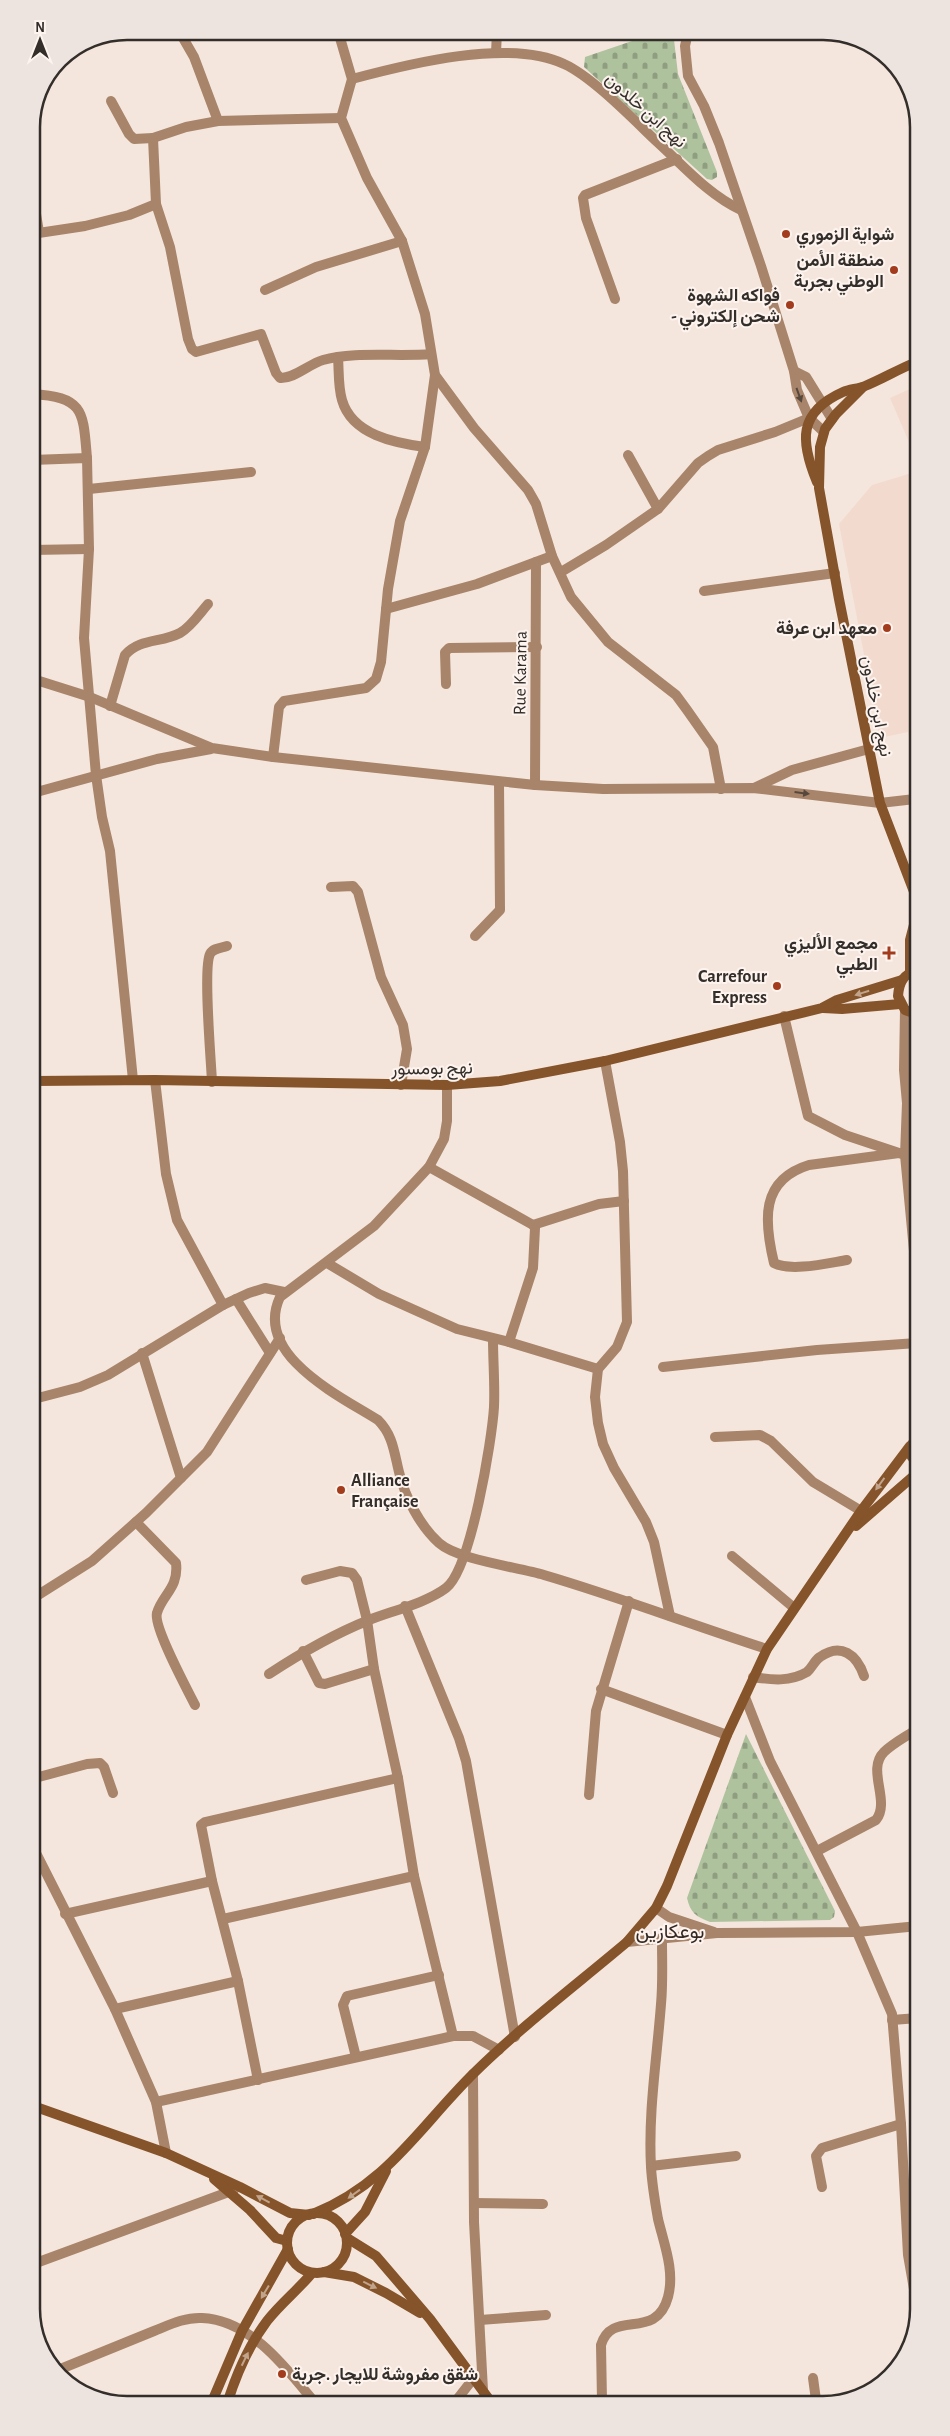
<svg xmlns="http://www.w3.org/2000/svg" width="950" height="2436" font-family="'Alegreya Sans',Vazirmatn,sans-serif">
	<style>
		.built { fill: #f2dbce }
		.cemetery { fill: url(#cemetery-stones) }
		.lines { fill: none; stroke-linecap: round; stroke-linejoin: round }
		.street { stroke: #a8856a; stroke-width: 10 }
		.secondary { stroke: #86542a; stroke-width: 10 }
		.oneway { fill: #56483d }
		.oneway2 { fill: #c2a48c }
		.poi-dot { fill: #a33c1d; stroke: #fef4ef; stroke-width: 2 }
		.labels { text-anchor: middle; stroke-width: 4; stroke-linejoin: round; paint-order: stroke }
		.street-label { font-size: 18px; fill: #332e2a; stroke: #fef4ef }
		.poi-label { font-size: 18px; font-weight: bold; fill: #332e2a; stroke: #fef4ef; text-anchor: end }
		.quarter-label { font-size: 20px; fill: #342922; stroke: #fef4ef }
		.rim { fill: none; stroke: #332e2a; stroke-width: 2.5 }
	</style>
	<defs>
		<pattern id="cemetery-stones" width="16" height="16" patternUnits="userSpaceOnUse" patternTransform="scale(1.25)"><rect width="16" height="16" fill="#afc29e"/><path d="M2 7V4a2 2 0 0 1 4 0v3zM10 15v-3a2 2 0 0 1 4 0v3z" fill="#8f9e81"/></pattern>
	</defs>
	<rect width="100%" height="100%" fill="#f5e6dd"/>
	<g class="built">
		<polygon points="914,387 915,456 890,398"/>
		<polygon points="915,472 915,746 912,748 908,732 880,738 839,524 872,485"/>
	</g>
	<g class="cemetery">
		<polygon points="639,31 673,31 678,74 717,172 717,177 712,180 707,179 584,67 585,57 632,41"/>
		<path d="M746,1734L835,1911L834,1917L830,1920L710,1922C696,1917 690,1912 687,1898Z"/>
	</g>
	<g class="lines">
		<g class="street">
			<polyline points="179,31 194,57 218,121"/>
			<polyline points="338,31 352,79 341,118 367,178 402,241 425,314 435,375 474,428 528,490 536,504 552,556 571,597 608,642 676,695 687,710 713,747 721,789"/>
			<polyline points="692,31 687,37 685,46 688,76 704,106 719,143 761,266 794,371 797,390 809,418 824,432"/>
			<polyline points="496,53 497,31"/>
			<path d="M352,79C408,64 510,38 564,64C591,76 631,117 654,139C682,164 707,194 741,210"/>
			<polyline points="111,101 129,134 134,139 153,138"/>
			<polyline points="32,190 39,232"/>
			<path d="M156,204L170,247L188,339L192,349L196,352L261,334L276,373L280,378C294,379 309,364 323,360C354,351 398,357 431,354"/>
			<polyline points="32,234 85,226 129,215 156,204 153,138 186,127 218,121 341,118"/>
			<polyline points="265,290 316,267 402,241"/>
			<polyline points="615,299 586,218 583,198 585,195 677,159"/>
			<path d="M338,357C339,371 338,387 342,400C352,435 395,443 425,447"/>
			<polyline points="794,371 806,377 832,419"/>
			<path d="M32,394C85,397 83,412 87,458"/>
			<polyline points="628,455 658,509"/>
			<polyline points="32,460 87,458 89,549 84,638 96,775 102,817 110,851 133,1080"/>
			<polyline points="89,489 251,472"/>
			<polyline points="32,550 89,549"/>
			<polyline points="561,572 606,545 658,509 698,463 708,456 718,450 775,432 809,418"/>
			<polyline points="704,591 835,573"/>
			<polyline points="386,609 477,584 552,556"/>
			<polyline points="33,679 90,697 212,748 273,757 535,785 603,789 753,788 880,803 915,799"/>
			<polyline points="446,684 445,652 449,648 537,647"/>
			<path d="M110,706L125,655C140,638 161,643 180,633C191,627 200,613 208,604"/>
			<polyline points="273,757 279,707 284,701 366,688 376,679 381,662 388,589 400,521 425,447 435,375"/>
			<polyline points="535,785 536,562"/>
			<polyline points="754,788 792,770 869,749"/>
			<polyline points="33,793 157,759 211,749"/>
			<polyline points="331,887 353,886 358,892 381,977 403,1025 407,1049 401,1085"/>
			<polyline points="475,936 500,910 499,782"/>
			<polyline points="905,1010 904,1070 907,1103"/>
			<polyline points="784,1016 808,1116 845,1135 905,1155 916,1272"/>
			<polyline points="605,1061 620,1142 623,1171 627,1322 617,1347 598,1369 595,1397 598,1423 603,1444 614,1468 646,1522 654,1542 670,1616"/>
			<polyline points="155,1080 166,1174 177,1220 223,1305"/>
			<path d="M212,1082C211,1060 203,968 210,954C213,948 221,948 227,946"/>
			<path d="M447,1085V1121L444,1139L429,1167L374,1226L280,1297C253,1355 340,1396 378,1420C393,1435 394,1452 399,1472C405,1497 420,1526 439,1543C458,1560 518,1567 544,1575C619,1597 692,1625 767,1649"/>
			<polyline points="905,1155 907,1103 916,1063"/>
			<polyline points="429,1167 533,1225 535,1228 533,1268 509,1342"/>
			<polyline points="533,1225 599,1204 624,1201"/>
			<path d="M847,1260C828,1263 791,1272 774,1263C764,1221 760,1180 809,1165L899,1153"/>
			<polyline points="327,1263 379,1294 457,1329 509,1342 598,1369"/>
			<polyline points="236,1299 270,1353"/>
			<polyline points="142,1353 181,1478"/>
			<polyline points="663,1367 817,1350 917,1343"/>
			<polyline points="34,1399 80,1387 108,1375 223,1305 249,1293 265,1288 284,1292"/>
			<polyline points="715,1437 760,1435 771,1441 813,1482 868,1515"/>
			<path d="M136,1522L176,1563C179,1588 162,1595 157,1613C153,1626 187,1689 195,1705"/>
			<polyline points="732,1556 793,1607"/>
			<polyline points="306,1580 340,1571 352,1573 357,1580 367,1620 374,1669 398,1778 414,1876 453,2036"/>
			<polyline points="35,1597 92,1561 146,1513 207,1452 280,1338"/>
			<polyline points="405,1606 459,1738 466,1761 515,2037"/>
			<polyline points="303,1651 319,1683 325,1684 374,1669"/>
			<path d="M269,1674C301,1653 334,1634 369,1620C392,1611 426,1603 446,1588C471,1569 492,1440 494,1407C495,1384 493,1361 493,1339"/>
			<path d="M753,1677C772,1680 790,1682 807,1672C812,1668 814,1661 820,1657C841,1642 857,1655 864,1676"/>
			<polyline points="601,1689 727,1735"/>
			<polyline points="745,1697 770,1761 857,1932 892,2014 901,2124 908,2255 918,2312"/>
			<polyline points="35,1778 87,1764 100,1763 104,1767 113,1793"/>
			<polyline points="589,1795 596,1711 629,1601"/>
			<polyline points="35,1851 115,2009 156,2102 166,2153"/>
			<path d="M817,1851L876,1820C891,1801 866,1770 884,1752C893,1743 907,1736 917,1729"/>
			<polyline points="656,1908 669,1917 714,1932"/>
			<polyline points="65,1914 212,1881"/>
			<polyline points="223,1919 414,1876"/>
			<polyline points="627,1942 717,1933 857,1932 918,1926"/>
			<polyline points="115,2009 238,1981"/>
			<polyline points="892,2020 918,2018"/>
			<polyline points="356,2057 343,2005 347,1996 439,1975"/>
			<polyline points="473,2074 474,2222 483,2390"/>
			<polyline points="258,2080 238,1981 212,1881 201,1825 205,1822 398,1778"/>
			<polyline points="156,2102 453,2036 473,2036 499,2050"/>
			<polyline points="651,2166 736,2156"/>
			<polyline points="822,2187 816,2156 822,2148 901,2124"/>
			<polyline points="474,2203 543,2204"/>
			<polyline points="36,2263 234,2190"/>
			<polyline points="480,2320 546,2315"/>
			<path d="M58,2370C90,2357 122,2344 154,2331C169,2325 185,2317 202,2318C251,2320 287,2369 315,2403"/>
			<polyline points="813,2378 816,2400"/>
			<path d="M602,2401L601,2345C612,2308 656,2342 668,2297C675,2271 664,2244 658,2219C655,2202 652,2184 651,2167C648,2112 657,2058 661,2004C663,1983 662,1961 662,1940"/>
			<polyline points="455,2402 473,2379"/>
		</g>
		<g class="secondary">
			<polyline points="863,387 836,414 825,429 820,447 819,488 839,599 880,803 916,897"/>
			<path d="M817,482C800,441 798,412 843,392C850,389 858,389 865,386C882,379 897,370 914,363"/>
			<path d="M916,971C903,974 899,983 898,996L905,1010L916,1014"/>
			<polyline points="910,973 910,940 916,917"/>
			<polyline points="823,1008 842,1009 900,1004"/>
			<polyline points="34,1081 155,1080 447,1085 500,1081 605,1061 822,1008 837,1000 902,980"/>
			<path d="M917,1439C908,1446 908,1456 917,1462"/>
			<polyline points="856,1526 917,1473"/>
			<polyline points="36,2107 166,2153 240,2187 290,2213 309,2215"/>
			<polyline points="214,2179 250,2210 276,2238 287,2241"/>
			<circle cx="317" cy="2243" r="30"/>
			<path d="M313,2214C388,2184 420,2126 474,2073C522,2026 576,1985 627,1942L656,1908L667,1886L727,1735L767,1649L861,1511L910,1446"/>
			<polyline points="345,2234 365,2212 386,2171"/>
			<polyline points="347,2238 376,2256 430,2319 491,2402"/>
			<polyline points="324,2272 354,2277 386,2293 420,2313"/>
			<polyline points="211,2404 242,2331 288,2249"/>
			<path d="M227,2404C236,2375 249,2345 267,2321C281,2303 298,2290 312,2273"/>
		</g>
	</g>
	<defs><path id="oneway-solid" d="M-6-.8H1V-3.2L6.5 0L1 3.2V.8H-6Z" transform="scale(1.25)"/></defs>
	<g class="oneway">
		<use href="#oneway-solid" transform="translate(799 395) rotate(70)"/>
		<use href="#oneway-solid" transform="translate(802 793) rotate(7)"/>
	</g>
	<g class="oneway2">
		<use href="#oneway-solid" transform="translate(862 993) rotate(163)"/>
		<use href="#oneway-solid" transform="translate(880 1484) rotate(126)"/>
		<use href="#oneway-solid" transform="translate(354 2194) rotate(144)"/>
		<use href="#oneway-solid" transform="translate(263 2199) rotate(-152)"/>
		<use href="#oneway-solid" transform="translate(370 2285) rotate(26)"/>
		<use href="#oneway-solid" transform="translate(265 2292) rotate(121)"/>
		<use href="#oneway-solid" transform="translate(245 2359) rotate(-64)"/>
	</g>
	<g class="poi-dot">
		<circle cx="786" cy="234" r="5"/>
		<circle cx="894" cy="270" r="5"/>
		<circle cx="790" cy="305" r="5"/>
		<circle cx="887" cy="628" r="5"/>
		<path d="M886.5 945.5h5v5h5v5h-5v5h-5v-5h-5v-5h5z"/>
		<circle cx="777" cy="986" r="5"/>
		<circle cx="341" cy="1490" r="5"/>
		<circle cx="282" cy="2374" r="5"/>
	</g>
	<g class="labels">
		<g class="street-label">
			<text transform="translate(646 110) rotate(42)" y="6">نهج ابن خلدون</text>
			<text transform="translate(520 673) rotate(-89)" y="6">Rue Karama</text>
			<text transform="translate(877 706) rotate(79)" y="6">نهج ابن خلدون</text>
			<text transform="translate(432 1068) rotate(-1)" y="6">نهج بومسور</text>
		</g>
		<g class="poi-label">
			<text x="796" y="240" text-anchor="start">شواية الزموري</text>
			<text x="884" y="266">منطقة الأمن<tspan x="884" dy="21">الوطني بجربة</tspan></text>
			<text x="780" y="301">فواكه الشهوة<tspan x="780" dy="21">- شحن إلكتروني</tspan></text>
			<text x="877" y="634">معهد ابن عرفة</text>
			<text x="878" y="949">مجمع الأليزي<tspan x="878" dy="21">الطبي</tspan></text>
			<text x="767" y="982">Carrefour<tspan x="767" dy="21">Express</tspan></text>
			<text x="351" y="1486" text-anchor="start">Alliance<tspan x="351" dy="21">Française</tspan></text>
			<text x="292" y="2380" text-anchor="start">شقق مفروشة للايجار .جربة</text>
		</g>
		<g class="quarter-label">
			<text x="670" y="1938">بوعكازين</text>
		</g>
	</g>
	<path d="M0 0H950V2436H0ZM127 40H823A87 87 0 0 1 910 127V2309A87 87 0 0 1 823 2396H127A87 87 0 0 1 40 2309V127A87 87 0 0 1 127 40Z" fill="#eee4df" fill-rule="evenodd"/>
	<path class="rim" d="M127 40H823A87 87 0 0 1 910 127V2309A87 87 0 0 1 823 2396H127A87 87 0 0 1 40 2309V127A87 87 0 0 1 127 40Z"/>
	<g transform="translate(40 40)" stroke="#fef4ef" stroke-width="4" paint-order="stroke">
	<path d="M0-4L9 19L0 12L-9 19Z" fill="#332e2a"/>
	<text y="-8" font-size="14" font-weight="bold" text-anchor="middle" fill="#332e2a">N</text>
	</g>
</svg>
